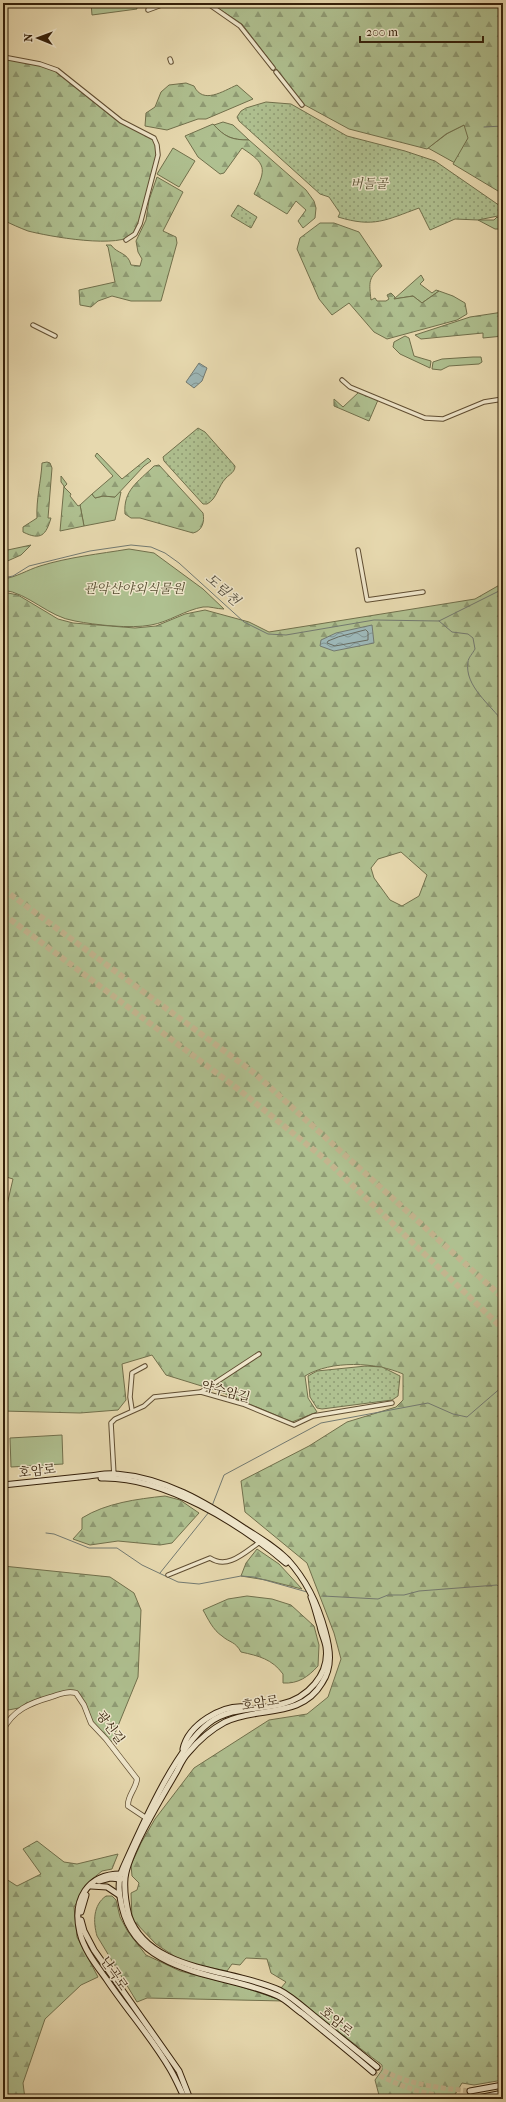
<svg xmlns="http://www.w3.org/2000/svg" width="506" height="2102" font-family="'IM FELL French Canon','Noto Serif KR',serif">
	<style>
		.green { fill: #afc090; stroke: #71704c }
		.forest { fill: url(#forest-firs); stroke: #71704c; fill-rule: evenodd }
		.park { fill: url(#park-dots); stroke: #71704c }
		.water { fill: url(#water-waves); stroke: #737a71 }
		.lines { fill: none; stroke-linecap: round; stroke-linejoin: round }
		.shore { stroke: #686b60; stroke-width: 1 }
		.stream { stroke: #737a71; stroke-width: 1 }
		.secondary-tunnel { stroke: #c3b48e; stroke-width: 5; stroke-dasharray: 5 2.5; stroke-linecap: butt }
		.trunk-tunnel { stroke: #c3b48e; stroke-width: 6; stroke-dasharray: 6 3; stroke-linecap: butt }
		.minor-casing { stroke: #604e32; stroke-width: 5.5 }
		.tertiary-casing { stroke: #604e32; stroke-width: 6 }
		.secondary-casing { stroke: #331f09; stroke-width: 7 }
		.minor { stroke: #efe6cb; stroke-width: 3.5 }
		.tertiary { stroke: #efe6cb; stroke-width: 4.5 }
		.secondary { stroke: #efe6cb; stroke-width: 5 }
		.labels { text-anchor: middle; stroke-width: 3; stroke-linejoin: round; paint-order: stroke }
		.park-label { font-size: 13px; font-style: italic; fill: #584f32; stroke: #efe6cb }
		.street-label { font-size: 13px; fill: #331f09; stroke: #efe6cb }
		.water-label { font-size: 14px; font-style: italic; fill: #534d3d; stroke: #efe6cb }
	</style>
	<defs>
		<pattern id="forest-firs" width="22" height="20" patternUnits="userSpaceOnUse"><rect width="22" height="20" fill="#afc090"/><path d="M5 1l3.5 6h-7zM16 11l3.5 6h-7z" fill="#8f9b74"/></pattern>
		<pattern id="park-dots" width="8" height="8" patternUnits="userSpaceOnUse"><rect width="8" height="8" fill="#afc090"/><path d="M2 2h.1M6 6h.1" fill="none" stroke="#8f9b74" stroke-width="1.8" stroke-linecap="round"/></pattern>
		<pattern id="water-waves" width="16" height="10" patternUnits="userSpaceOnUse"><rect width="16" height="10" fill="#9db7b7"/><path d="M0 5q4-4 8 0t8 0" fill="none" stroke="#819493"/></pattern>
	</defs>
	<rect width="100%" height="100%" fill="#e7d9af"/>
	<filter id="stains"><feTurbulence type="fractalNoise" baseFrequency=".005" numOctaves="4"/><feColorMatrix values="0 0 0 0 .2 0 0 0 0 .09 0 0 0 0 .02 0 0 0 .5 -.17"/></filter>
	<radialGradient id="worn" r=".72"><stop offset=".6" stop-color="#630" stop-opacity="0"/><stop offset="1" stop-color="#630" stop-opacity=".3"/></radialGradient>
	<g class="green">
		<polygon points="91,3 136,3 137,9 92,15"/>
		<path d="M223,122L233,125L249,140C233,140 224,137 214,125Z"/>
		<polygon points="466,124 469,137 455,163 428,148 448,133"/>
		<polygon points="173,148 195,161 179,187 157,174"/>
		<polygon points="497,217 503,221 503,229 495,229 478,220 494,220"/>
		<polygon points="421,275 424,280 420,284 432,293 436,290 439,291 422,303 413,296 394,299"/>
		<polygon points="405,336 409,338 414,356 431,361 430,368 400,354 393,347 394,342"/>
		<polygon points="473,357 481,357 482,362 479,364 449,366 441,370 432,369 433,362 442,359"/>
		<polygon points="118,492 121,492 115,520 84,526 80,505 92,494 95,498 103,496 115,497"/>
		<path d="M129,549L154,553L203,589L224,609C216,609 210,606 203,607C185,610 169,622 151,625C130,629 96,625 75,621C48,617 29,593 3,590V579C17,577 27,570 40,566C69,557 99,554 129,549Z"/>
		<polygon points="62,1435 63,1464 11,1467 10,1438"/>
	</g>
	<g class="forest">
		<polygon points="210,3 503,3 503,194 453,164 468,138 464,125 446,134 427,149 349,129 303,104 242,24"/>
		<path d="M3,57L57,70L121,121L154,138L158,148C153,168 146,218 135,233C122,250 47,236 28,231C20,228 11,224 3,220Z"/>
		<path d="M186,83L194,86C203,105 223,91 237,85L253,99L206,119H198L167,130L145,126L146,113L155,107L161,92L169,85Z"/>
		<path d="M213,124C225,137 231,140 249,140L306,190L314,201L316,208L315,218L303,228L298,221L306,210L296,201L287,214L254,194C267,168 266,164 242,148L224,173L220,174L198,157L185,136Z"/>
		<path d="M157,177L183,192L163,231L176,237L177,243L161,301H131L112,296L98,301L91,307L80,305L79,290L115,282L108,247L106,245H111C117,254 128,252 131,265L140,266L142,259L138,252L136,241L146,220L149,200Z"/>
		<path d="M320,223H334L359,232L382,266C368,278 369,282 371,300L375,298L377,301H386L389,299L387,295L391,293L395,297L394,299L413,296L422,303L439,291L453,296L465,303L467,314L457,320L387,339L374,332L349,303L332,315L319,299L297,249L300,238Z"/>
		<polygon points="503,312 503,336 483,338 483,333 421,339 415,335 470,317"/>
		<polygon points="359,392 378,400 369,421 334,406 334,399 343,407"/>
		<polygon points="97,453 122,479 148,458 151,461 144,466 115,497 103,496 95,498 92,494 113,476 95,456"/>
		<path d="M47,462L50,463L52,468L48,518H51C46,535 41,541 23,532V527L37,518C36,499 41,482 42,463Z"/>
		<path d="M159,465L203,513C205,522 202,531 193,533L140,518H131L125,514C123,490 138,482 154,466Z"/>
		<polygon points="61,476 67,484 64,487 71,494 70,496 78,506 80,505 84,526 60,531 64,486 61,482"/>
		<polygon points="31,545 21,555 3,563 3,551"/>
		<path d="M503,583V2080L474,2085L462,2083L453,2098L456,2099H380L375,2080L382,2070V2065L281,1988L286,1982L271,1973L267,1959L246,1958L240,1965L232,1964L227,1971L183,1962L156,1944L132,1919L131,1893L137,1890L139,1883L132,1876L131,1865L141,1843L155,1819L194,1768L269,1720L307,1714L328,1697L341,1659L334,1633L307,1563L245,1512L241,1481L309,1446L347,1422L396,1407L403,1400V1374C376,1362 331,1360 305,1376L308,1398L317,1412L292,1422L221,1392L166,1375L152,1355L122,1364L126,1400L118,1410L80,1413L3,1411V1222L13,1179L3,1176V592L18,595L58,619L73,623L135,628L156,626L185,614L205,610L249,622L269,632L475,599ZM401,852L427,875L419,896L402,906L390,900L374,878L371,868L378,859Z"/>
		<path d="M165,1496L180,1500L199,1513L172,1543L160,1545L118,1541L90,1545L73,1539L82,1529V1518C106,1503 137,1499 165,1496Z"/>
		<polygon points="257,1549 279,1564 302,1589 266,1580 241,1576 246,1563"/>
		<polygon points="3,1566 110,1577 134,1593 141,1610 138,1677 111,1743 91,1723 80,1697 71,1692 24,1707 3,1711"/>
		<path d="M247,1596L272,1599L291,1605L314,1626L319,1645L318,1666C308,1677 298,1684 283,1683V1674C272,1659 259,1656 241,1652C235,1641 230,1643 222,1636C213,1630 208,1619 203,1610L228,1599Z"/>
		<polygon points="37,1841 64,1862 77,1864 118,1854 112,1869 102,1871 91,1880 74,1907 77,1937 98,1977 81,1985 45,2019 23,2083 25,2099 3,2099 3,1877 17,1886 41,1874 23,1849"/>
		<path d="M106,1896H112L116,1900L120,1917L128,1932L146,1955L180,1971L239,1986L284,2001L147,1998L137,2002L97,1936C93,1922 93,1905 106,1896Z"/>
	</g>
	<g class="park">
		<path d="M266,102L291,104L347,136L405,151L435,161L503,208V215L478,220L455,219L430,230L419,208C386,220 374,228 338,217L340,213L329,197L320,194L239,121L237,117L241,111L246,108Z"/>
		<polygon points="238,205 257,217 251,228 231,216"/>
		<path d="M198,428L205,432L235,466C235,472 230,474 226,478C218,486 217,499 207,504H203L164,461L163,457Z"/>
		<polygon points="366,1366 382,1367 400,1376 398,1396 392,1400 322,1409 317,1408 310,1397 308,1376 317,1371"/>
	</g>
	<g class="water">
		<polygon points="199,363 207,368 202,381 194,388 186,382"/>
		<polygon points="372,625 374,643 334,651 320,646 321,640 336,633"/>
	</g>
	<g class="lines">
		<polygon class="shore" points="366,630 368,632 368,640 335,646 327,643 328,641 338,637"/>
		<g class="stream">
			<polyline points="484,127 503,126"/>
			<polyline points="3,578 13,576 29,566 90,551 131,545 151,547 165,553 179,563 244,622 268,634 286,635 374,620 439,621 503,589"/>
			<path d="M439,621L452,632L468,634L473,638L475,649C473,653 468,658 468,662C464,686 491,705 503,722"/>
			<polyline points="212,1506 224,1475 321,1423 428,1403 453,1414 467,1417 503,1386"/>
			<polyline points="46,1533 54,1534 89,1548 117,1548 142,1565 178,1582 199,1584 241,1576 254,1577 307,1592"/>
			<polyline points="160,1573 209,1512"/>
			<polyline points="323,1596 378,1599 388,1595 404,1595 419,1591 497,1585 503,1591"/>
		</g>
		<g class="secondary-tunnel">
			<path d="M377,2067C404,2084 438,2088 470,2091"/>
			<path d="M373,2072C404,2089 430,2096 465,2099"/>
		</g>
		<g class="trunk-tunnel">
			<polyline points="3,889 253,1072 503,1298"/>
			<polyline points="3,914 238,1089 325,1159 503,1329"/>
		</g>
		<defs>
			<g id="minor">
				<polyline points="150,3 148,10 167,3"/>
				<polyline points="207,3 240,26 273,68"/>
				<polyline points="3,57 40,64 57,70 121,121 154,138 157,145 158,155 140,224 135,234 126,240"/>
				<polyline points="170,59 171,62"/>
				<polyline points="276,72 302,105"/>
				<polyline points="33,325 55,336"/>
				<polyline points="342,380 350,387 425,418 443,419 484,402 503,399"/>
				<polyline points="358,550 367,600 423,592"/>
				<polyline points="201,1392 259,1354"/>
				<polyline points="132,1410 130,1397 132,1373 145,1366"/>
				<polyline points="114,1476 111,1423 115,1419 144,1406 154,1397 201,1392 243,1404 294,1425 313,1416 392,1403"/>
				<path d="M168,1575L210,1558C228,1570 245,1552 260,1542"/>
			</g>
			<path id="tertiary" d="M3,1730C13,1710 30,1703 51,1697C60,1694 67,1691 76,1693L84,1705L91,1723L106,1739L137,1779C136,1789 127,1796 128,1806L149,1820"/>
			<g id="secondary">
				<path d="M101,1478C164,1476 240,1524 286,1563"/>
				<path d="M3,1485C32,1482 60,1479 89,1476C98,1475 107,1473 116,1474C165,1478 205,1502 244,1528C260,1538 275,1547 288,1560C307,1581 318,1605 325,1631C330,1649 333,1666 322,1683C301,1719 258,1706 225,1722C212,1729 198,1741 188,1753C183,1758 180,1765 177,1771C163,1795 128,1852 125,1878C124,1890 126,1904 129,1916C149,1973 232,1968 279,1990C291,1996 303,2007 314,2016C335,2033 356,2050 377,2067"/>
				<path d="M311,1597C315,1607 317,1617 320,1626C321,1633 325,1640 326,1647C330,1675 307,1698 282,1704C258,1710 230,1707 209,1723C175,1749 141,1828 123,1868C117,1881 119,1894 122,1907C138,1977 225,1972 278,1996C287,2000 295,2009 303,2014C326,2033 350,2052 373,2072"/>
				<path d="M183,1749C188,1725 222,1704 246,1707"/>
				<path d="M123,1874C87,1873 72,1900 80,1933C84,1950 97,1966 107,1980C127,2010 152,2038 170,2069C176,2079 180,2089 185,2099"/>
				<polyline points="99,1881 110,1878 121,1879"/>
				<polyline points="91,1886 107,1887 119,1895"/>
				<polyline points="81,1912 86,1895"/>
				<polyline points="81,1920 84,1931 94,1950 179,2071 190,2099"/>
				<polyline points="470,2091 503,2085"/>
				<polyline points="473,2099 503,2093"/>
			</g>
		</defs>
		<use href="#minor" class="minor-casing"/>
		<use href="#tertiary" class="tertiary-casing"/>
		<use href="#secondary" class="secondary-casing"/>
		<use href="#minor" class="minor"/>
		<use href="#tertiary" class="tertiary"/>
		<use href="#secondary" class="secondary"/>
	</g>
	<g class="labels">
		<g class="park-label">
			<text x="369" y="188">버들골</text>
			<text x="134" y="593">관악산야외식물원</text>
		</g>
		<g class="street-label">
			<text transform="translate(226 1391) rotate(15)" y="5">약수암길</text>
			<text transform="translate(37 1470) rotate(-6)" y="5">호암로</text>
			<text transform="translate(260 1702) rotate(-9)" y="5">호암로</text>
			<text transform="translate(111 1727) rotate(53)" y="5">광신길</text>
			<text transform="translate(115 1973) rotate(56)" y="5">난곡로</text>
			<text transform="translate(337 2021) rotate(39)" y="5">호암로</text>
		</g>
		<g class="water-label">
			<text transform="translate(223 589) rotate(42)" y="5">도림천</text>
		</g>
	</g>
	<rect width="506" height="2102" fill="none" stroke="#e7d9af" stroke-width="16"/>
	<rect x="4" y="4" width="498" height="2094" fill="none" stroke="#331f09" stroke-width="2"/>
	<rect x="8" y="8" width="490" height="2086" fill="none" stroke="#331f09"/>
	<g transform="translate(38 38) rotate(271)" stroke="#efe6cb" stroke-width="3" paint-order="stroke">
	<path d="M0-3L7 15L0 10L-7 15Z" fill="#331f09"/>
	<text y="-6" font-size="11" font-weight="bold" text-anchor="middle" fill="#331f09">N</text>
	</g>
	<path d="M360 36v6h123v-6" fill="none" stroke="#331f09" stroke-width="2"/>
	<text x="366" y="36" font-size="12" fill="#331f09" stroke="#efe6cb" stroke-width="3" paint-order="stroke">200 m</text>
	<rect width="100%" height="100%" filter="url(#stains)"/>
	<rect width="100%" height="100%" fill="url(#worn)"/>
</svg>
